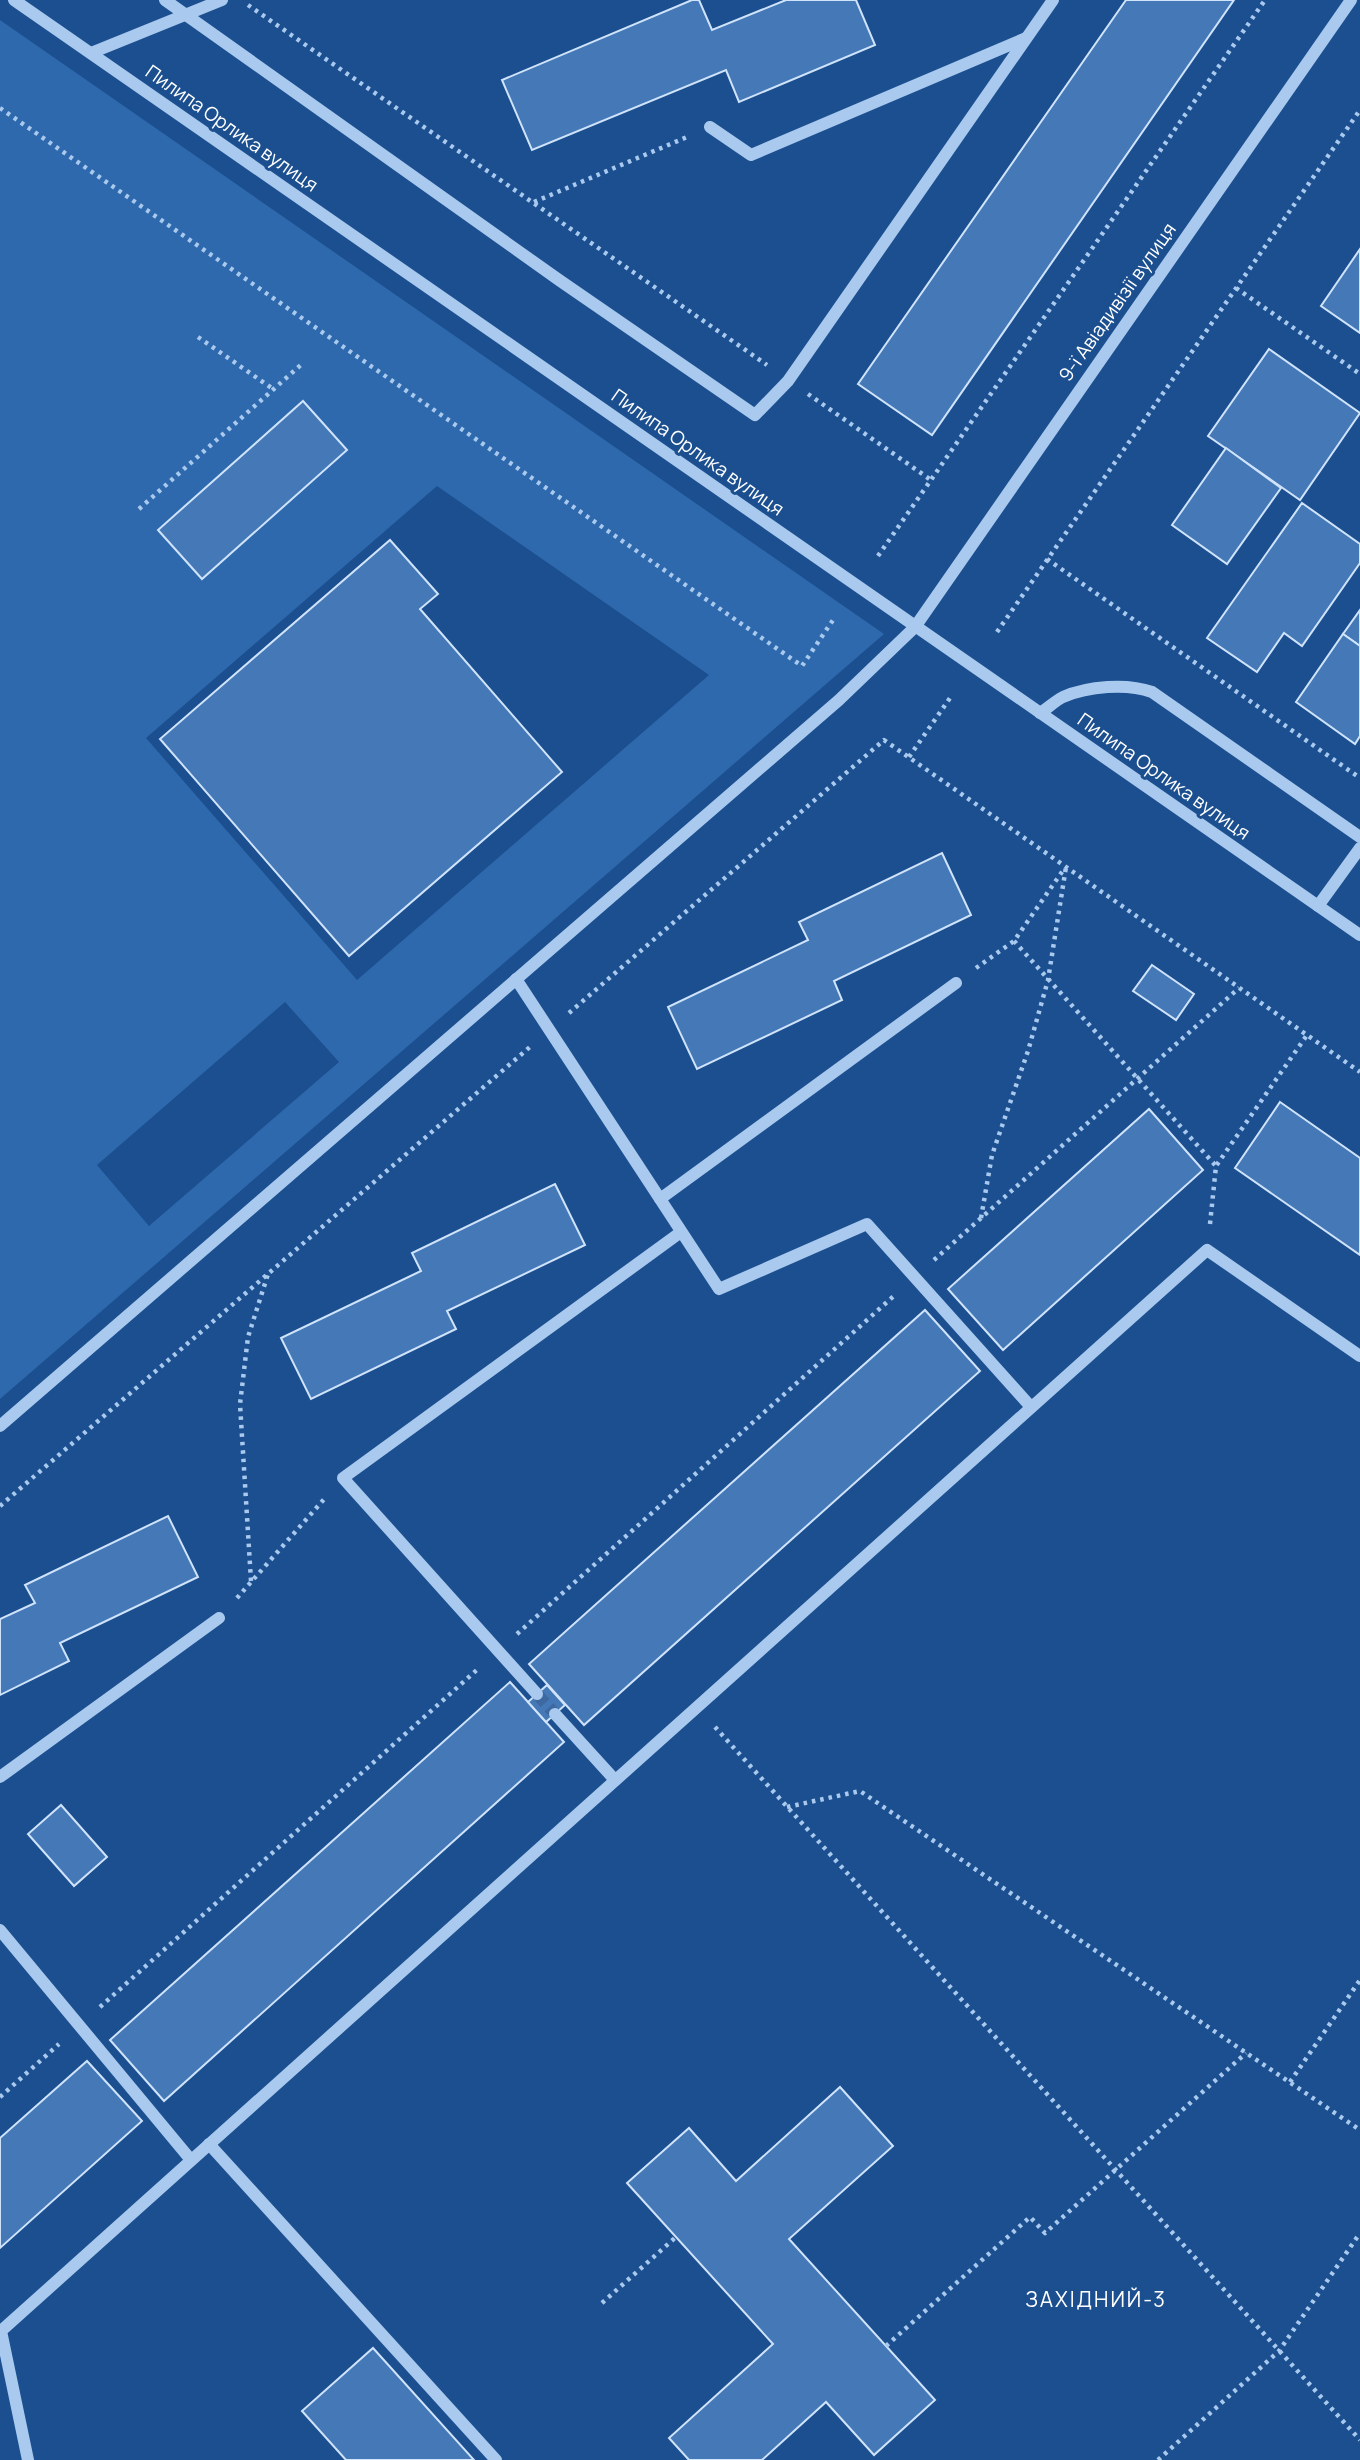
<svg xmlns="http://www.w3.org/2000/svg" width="1360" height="2460" font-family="Manrope,sans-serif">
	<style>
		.green { fill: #2e69ad; fill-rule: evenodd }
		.building { fill: #4478b7; stroke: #cfe3fa; stroke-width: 2 }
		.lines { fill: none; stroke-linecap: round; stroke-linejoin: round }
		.minor-tunnel { stroke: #3d69a0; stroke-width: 12; stroke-dasharray: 12 6; stroke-linecap: butt }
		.path { stroke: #a9c9ee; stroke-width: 4.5; stroke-dasharray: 3.5 5; stroke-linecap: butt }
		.minor { stroke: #a9c9ee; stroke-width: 12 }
		.labels { text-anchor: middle; stroke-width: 6; stroke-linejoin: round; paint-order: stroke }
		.street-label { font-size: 19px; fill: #fff; stroke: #1b4f8f }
		.neighbourhood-label { font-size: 21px; letter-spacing: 2px; fill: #fff; stroke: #1b4f8f }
	</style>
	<rect width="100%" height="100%" fill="#1b4f8f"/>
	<path class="green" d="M0,20L884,634L0,1399ZM437,486L709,675L357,980L146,738ZM285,1002L339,1062L149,1226L97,1165Z"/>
	<g class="building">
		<polygon points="692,0 699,0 712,30 786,0 856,0 875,45 739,102 726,70 532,150 502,80"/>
		<polygon points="1126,0 1234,0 932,435 858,384"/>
		<polygon points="1360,249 1360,333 1321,306"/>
		<polygon points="1269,349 1360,413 1300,500 1208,436"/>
		<polygon points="303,401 347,450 202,579 158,530"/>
		<polygon points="1226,448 1281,488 1227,564 1172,525"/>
		<polygon points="1302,503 1360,544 1360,563 1302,646 1284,633 1257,672 1207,638"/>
		<polygon points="390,540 438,594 420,609 562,772 349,956 160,739"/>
		<polygon points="1360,610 1360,646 1343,634"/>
		<polygon points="1343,634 1360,646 1360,736 1355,744 1296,702"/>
		<polygon points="942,853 971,915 834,981 842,1000 697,1069 668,1007 808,940 799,922"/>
		<polygon points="1152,965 1194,994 1176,1020 1133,991"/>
		<polygon points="1280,1102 1360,1158 1360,1255 1235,1168"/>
		<polygon points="1149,1109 1203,1170 1003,1350 948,1289"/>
		<polygon points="555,1184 585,1245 447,1311 456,1329 311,1399 281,1338 421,1271 412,1253"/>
		<polygon points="925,1310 980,1371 584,1725 529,1664"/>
		<polygon points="168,1516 198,1577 60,1643 69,1661 0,1695 0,1619 35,1603 25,1585"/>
		<polygon points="510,1682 564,1742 164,2101 110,2040"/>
		<polygon points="547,1685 565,1705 546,1722 528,1702"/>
		<polygon points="61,1805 107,1857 74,1886 28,1834"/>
		<polygon points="87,2061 142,2121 0,2248 0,2138"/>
		<polygon points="840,2087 893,2146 789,2239 935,2400 874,2455 826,2402 762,2460 689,2460 669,2438 773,2344 627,2183 689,2128 736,2181"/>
		<polygon points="373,2348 474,2460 346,2460 302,2411"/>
	</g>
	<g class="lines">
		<polyline class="minor-tunnel" points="537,1694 555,1714"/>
		<g class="path">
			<polyline points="248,5 767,365"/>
			<polyline points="0,108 802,666 833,620"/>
			<polyline points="534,202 687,137"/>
			<polyline points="1236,288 1360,374"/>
			<polyline points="198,337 273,389"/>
			<polyline points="808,394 931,480"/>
			<polyline points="139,509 303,363"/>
			<polyline points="878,556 1265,0"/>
			<polyline points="1047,559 1360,778"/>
			<polyline points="997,632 1360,110"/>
			<polyline points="909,757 950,698"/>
			<polyline points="1014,941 1216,1166"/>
			<polyline points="976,968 1014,941 1064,869"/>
			<polyline points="569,1013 884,740 1360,1072"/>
			<polyline points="981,1218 992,1155 1028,1051 1048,980 1066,867"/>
			<polyline points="1210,1224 1216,1166 1307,1035"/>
			<polyline points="934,1260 1239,988"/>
			<polyline points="0,1506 531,1046"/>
			<polyline points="251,1581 240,1404 248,1337 268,1274"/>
			<polyline points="237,1598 326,1497"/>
			<polyline points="517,1634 896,1294"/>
			<polyline points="715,1727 1360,2440"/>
			<polyline points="787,1807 860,1791 1360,2130"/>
			<polyline points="100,2007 479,1668"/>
			<polyline points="1290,2082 1360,1980"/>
			<polyline points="0,2097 59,2044"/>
			<polyline points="602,2303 676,2237"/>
			<polyline points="886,2346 1030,2217 1045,2233 1246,2053"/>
			<polyline points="1158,2460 1279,2351 1360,2233"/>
		</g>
		<g class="minor">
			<polyline points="14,0 1360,935"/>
			<polyline points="165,0 559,280 755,415 788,381 1053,0"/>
			<polyline points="91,53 222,0"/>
			<polyline points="710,127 751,155 1026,38"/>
			<path d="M1040,713C1048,708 1055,701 1063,697C1088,686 1127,683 1152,692L1360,837"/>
			<polyline points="1318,906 1360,848"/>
			<polyline points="516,979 719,1289 867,1224 1031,1407"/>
			<polyline points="660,1199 956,983"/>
			<polyline points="0,1426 839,700 915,627 1351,0"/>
			<polyline points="537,1694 343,1478 681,1232"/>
			<polyline points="555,1714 615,1780"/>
			<polyline points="0,1777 219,1618"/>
			<polyline points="0,1930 191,2160"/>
			<polyline points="209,2144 496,2460"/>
			<polyline points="28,2460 1,2331 1207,1250 1360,1356"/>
		</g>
	</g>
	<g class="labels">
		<g class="street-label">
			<text transform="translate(232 128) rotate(35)" y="7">Пилипа Орлика вулиця</text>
			<text transform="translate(1117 302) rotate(-55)" y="7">9-ї Авіадивізії вулиця</text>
			<text transform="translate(698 452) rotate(35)" y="7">Пилипа Орлика вулиця</text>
			<text transform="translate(1164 776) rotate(35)" y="7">Пилипа Орлика вулиця</text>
		</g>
		<g class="neighbourhood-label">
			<text x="1096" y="2307">ЗАХІДНИЙ-3</text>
		</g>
	</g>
</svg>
